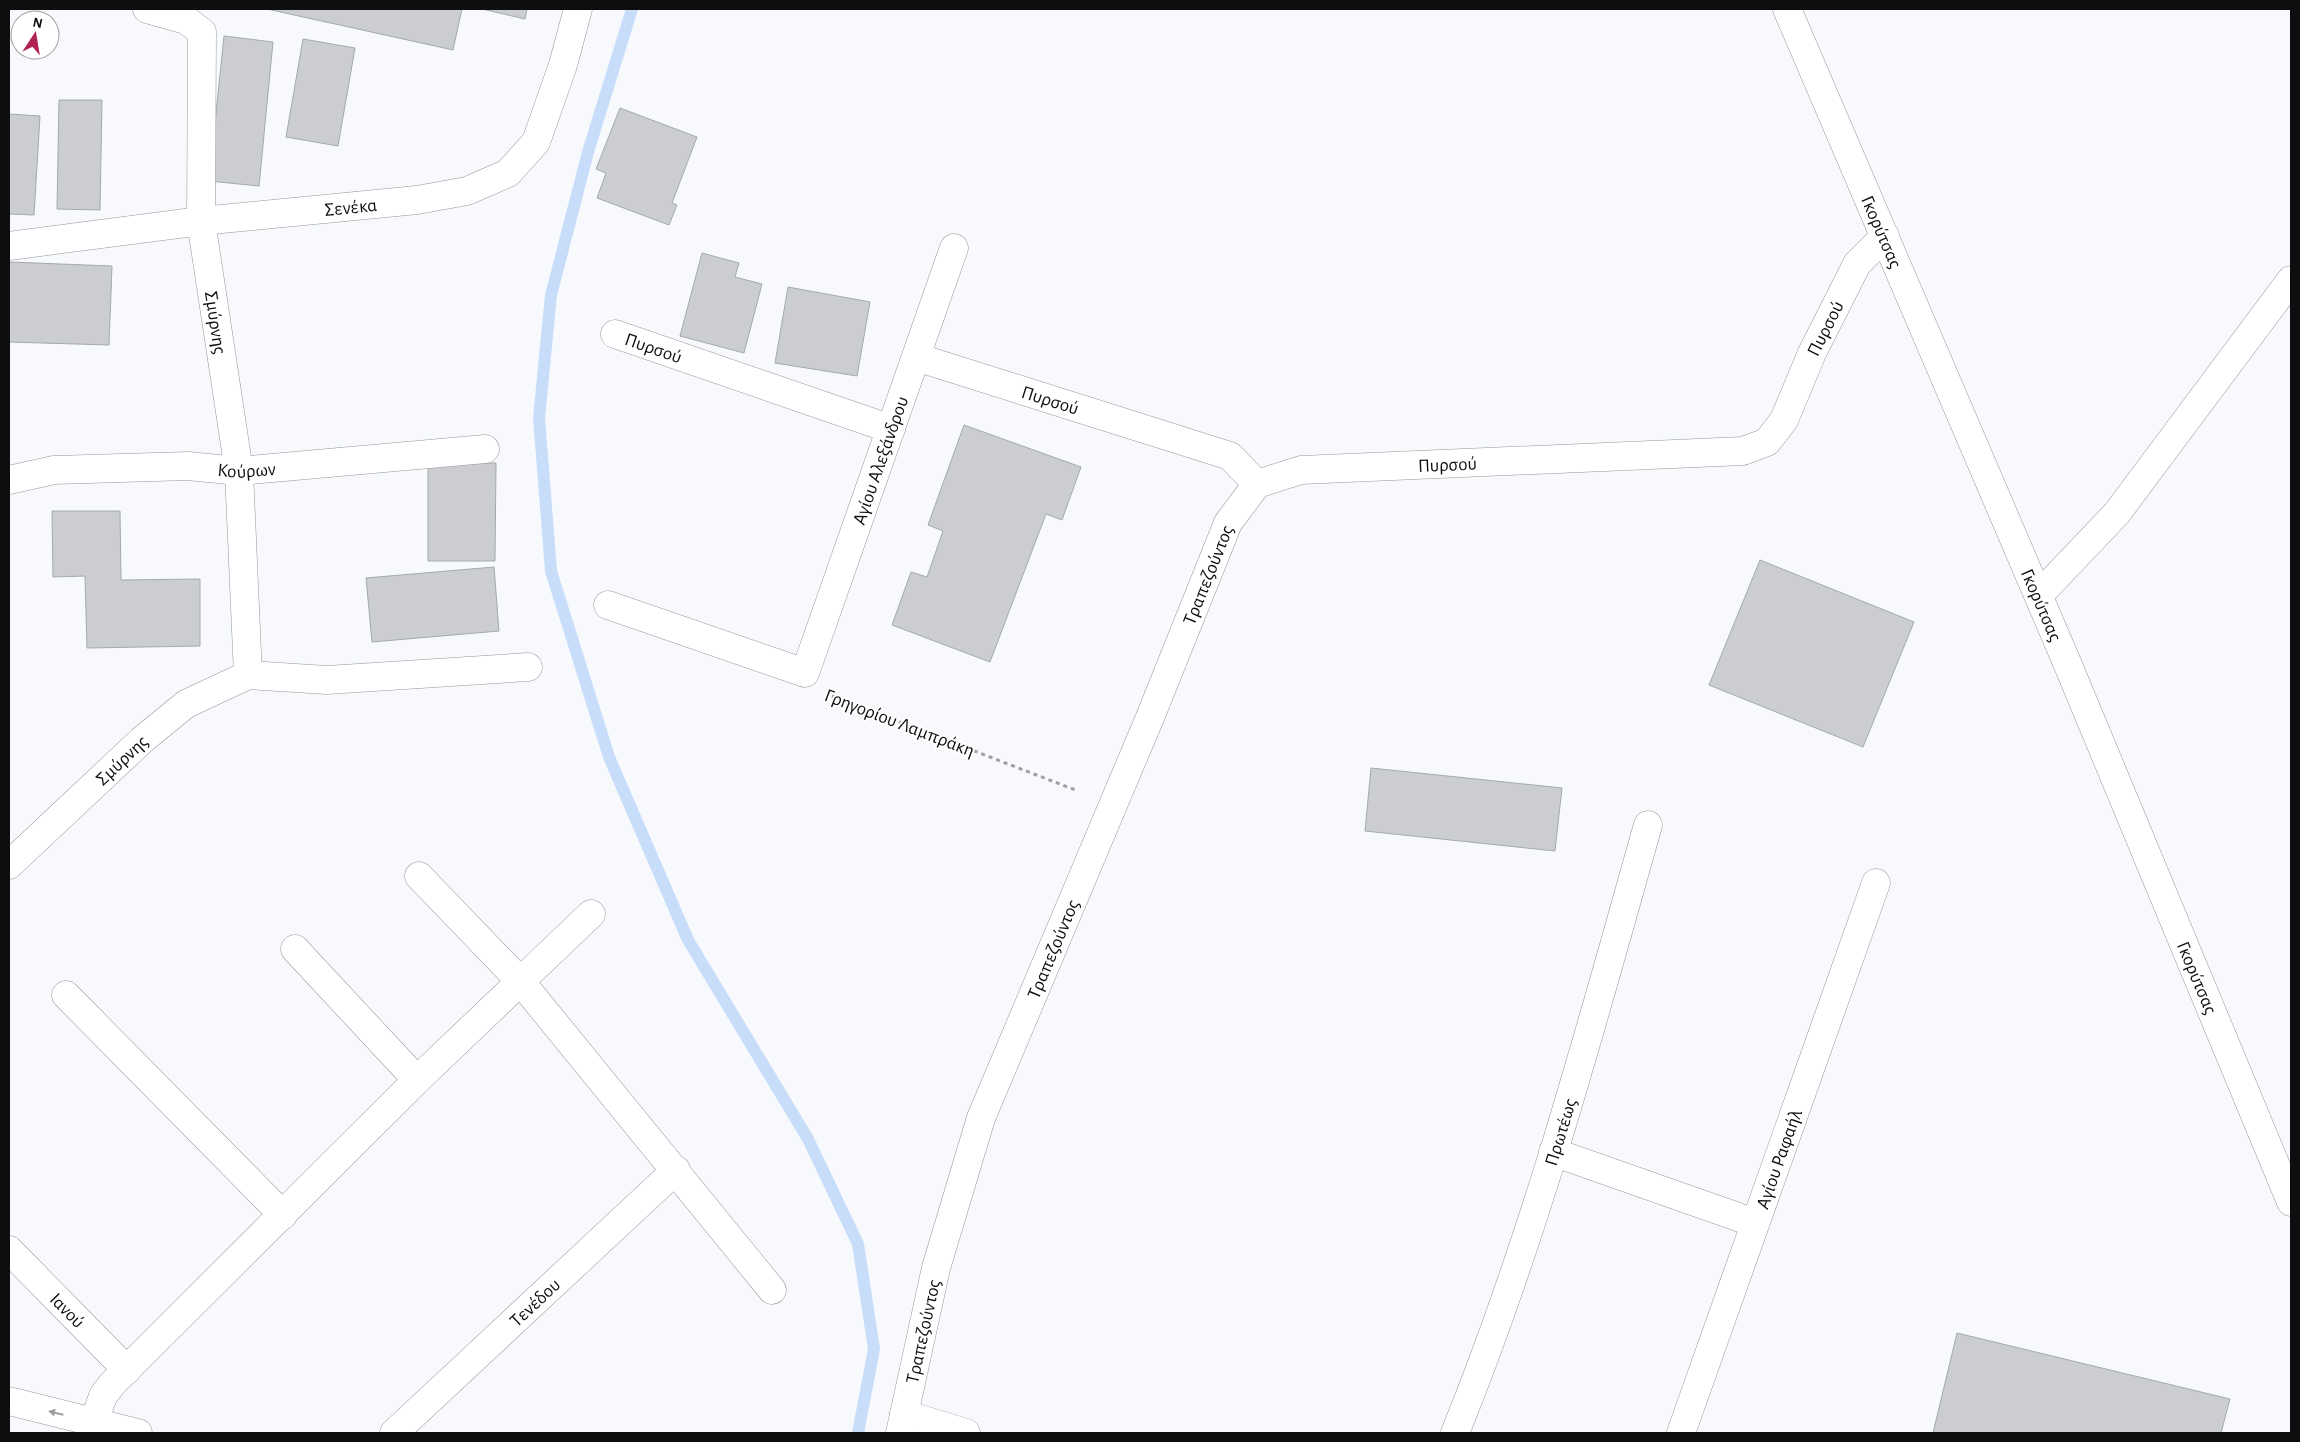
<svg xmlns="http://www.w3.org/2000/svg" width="2300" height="1442" font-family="'Alegreya Sans',sans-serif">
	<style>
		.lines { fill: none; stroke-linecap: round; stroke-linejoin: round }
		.stream { stroke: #c8ddf9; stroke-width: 12 }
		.building { fill: #cbcdd1; stroke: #a5a8ac }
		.minor-casing { stroke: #94979a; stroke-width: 29 }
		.tertiary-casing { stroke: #94979a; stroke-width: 29 }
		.secondary-casing { stroke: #94979a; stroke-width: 29 }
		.path { stroke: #9ea0a3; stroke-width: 3; stroke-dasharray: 4 4; stroke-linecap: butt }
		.minor { stroke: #fff; stroke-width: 28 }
		.tertiary { stroke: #fff; stroke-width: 28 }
		.secondary { stroke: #fff; stroke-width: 28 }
		.oneway { fill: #9e9f9f }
		.labels { text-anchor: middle; stroke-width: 4; stroke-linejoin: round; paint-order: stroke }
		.street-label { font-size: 19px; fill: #0d0e0f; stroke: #fff }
	</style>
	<rect width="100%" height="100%" fill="#f7f9fd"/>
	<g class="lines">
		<polyline class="stream" points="632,9 588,152 551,295 539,418 551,571 609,757 688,940 808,1139 858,1244 874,1349 858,1433"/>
	</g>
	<g class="building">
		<polygon points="267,9 462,9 453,50"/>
		<polygon points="482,9 527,9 525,19"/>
		<polygon points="224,36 273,42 259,186 209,181"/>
		<polygon points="303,39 355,48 338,146 286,137"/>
		<polygon points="59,100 102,100 100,210 57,209"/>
		<polygon points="620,108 697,137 672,203 677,205 669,225 597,198 606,173 596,169"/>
		<polygon points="9,114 40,116 34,215 9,214"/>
		<polygon points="702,253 739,263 735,277 762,284 744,353 680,336"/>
		<polygon points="9,262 112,266 109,345 9,342"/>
		<polygon points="788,287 870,302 857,376 775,363"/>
		<polygon points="964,425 1081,467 1062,520 1046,514 990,662 892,625 911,572 927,577 943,531 928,525"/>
		<polygon points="428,463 496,463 495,561 428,561"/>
		<polygon points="52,511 120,511 121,580 200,579 200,646 87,648 85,576 53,577"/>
		<polygon points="1760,560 1914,622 1863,747 1709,685"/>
		<polygon points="494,567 499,631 372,642 366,578"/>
		<polygon points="1371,768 1562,788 1555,851 1365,831"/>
		<polygon points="1957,1333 2230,1399 2221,1433 1933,1433"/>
	</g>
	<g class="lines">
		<defs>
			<g id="minor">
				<path id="s1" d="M147,9L186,20L202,32L201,221L239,471L248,675"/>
				<path id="s2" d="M9,246L201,221L417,200L467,191L508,173L536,142L563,65L578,9"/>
				<path id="s3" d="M615,334L891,429"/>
				<path id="s4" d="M916,357L1230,456L1257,484"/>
				<path id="s5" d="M9,480L54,470L188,466L239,471L485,449"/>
				<polyline points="2039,595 2117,513 2291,280"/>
				<path id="s6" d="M608,605L805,673L954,248"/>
				<path id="s7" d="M9,865L142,740L186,704L248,675L327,680L528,667"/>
				<polyline points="419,876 521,982 772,1290"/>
				<polyline points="295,949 417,1080"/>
				<polyline points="66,995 283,1215"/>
				<polyline points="1553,1152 1755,1223"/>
				<path id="s8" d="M9,1250L127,1370"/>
				<polyline points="904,1414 966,1433"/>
				<polyline points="94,1422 103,1396 112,1384 417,1080 591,914"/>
				<path id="s9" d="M394,1433L676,1170"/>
				<path id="s10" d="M1455,1433C1535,1236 1590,1030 1648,825"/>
				<path id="s11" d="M1681,1433L1876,883"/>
			</g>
			<g id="tertiary">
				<path id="s12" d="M900,1433L936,1268L981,1118L1151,715L1228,523L1257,484L1301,470L1743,451L1767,442L1784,420L1812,353L1857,264L1885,236"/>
			</g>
			<g id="secondary">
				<path id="s13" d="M1787,9L2068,665L2291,1202"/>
				<polyline points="9,1401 138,1433"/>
			</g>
		</defs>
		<use href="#minor" class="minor-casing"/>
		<use href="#tertiary" class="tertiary-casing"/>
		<use href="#secondary" class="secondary-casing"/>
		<polyline class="path" points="832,696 1078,791"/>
		<use href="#minor" class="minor"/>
		<use href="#tertiary" class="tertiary"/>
		<use href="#secondary" class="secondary"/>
	</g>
	<defs><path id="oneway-solid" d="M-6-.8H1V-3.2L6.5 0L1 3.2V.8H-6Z" transform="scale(1.25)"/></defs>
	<use class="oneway" href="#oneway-solid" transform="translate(56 1413) rotate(-166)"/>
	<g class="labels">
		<g class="street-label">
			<text dy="7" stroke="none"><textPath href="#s2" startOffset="344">Σενέκα</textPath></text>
			<text dy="7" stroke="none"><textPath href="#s13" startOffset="242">Γκορύτσας</textPath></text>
			<text dy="7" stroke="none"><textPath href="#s1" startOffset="352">Σμύρνης</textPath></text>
			<text dy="7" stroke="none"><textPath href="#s12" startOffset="1661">Πυρσού</textPath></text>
			<text dy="7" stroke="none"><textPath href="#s3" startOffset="41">Πυρσού</textPath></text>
			<text dy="7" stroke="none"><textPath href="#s4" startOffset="141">Πυρσού</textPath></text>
			<text dy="7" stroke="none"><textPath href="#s6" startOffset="434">Αγίου Αλεξάνδρου</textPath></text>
			<text dy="7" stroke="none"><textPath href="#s12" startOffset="1211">Πυρσού</textPath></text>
			<text dy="7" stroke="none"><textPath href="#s5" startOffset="239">Κούρων</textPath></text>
			<text dy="7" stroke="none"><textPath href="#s12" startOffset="914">Τραπεζούντος</textPath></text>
			<text dy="7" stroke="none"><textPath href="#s13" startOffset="648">Γκορύτσας</textPath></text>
			<text transform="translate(900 722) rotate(21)" y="7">Γρηγορίου Λαμπράκη</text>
			<text dy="7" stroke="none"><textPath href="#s7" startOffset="154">Σμύρνης</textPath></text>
			<text dy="7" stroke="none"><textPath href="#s12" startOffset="509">Τραπεζούντος</textPath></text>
			<text dy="7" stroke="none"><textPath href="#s13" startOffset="1052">Γκορύτσας</textPath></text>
			<text dy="7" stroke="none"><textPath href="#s10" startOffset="319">Πρωτέως</textPath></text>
			<text dy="7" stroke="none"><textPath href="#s11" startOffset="291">Αγίου Ραφαήλ</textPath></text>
			<text dy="7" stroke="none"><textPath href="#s9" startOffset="192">Τενέδου</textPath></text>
			<text dy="7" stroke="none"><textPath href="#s8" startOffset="84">Ιανού</textPath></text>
			<text dy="7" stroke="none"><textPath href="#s12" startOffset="104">Τραπεζούντος</textPath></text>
		</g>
	</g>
	<rect width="2300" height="1442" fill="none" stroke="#0d0e0f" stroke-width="20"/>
	<g transform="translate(35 35) rotate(12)"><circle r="24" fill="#ffffff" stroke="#9e9f9f"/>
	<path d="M0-4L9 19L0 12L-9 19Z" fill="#b22355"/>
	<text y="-8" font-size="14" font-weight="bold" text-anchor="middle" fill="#0d0e0f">N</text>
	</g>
</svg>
